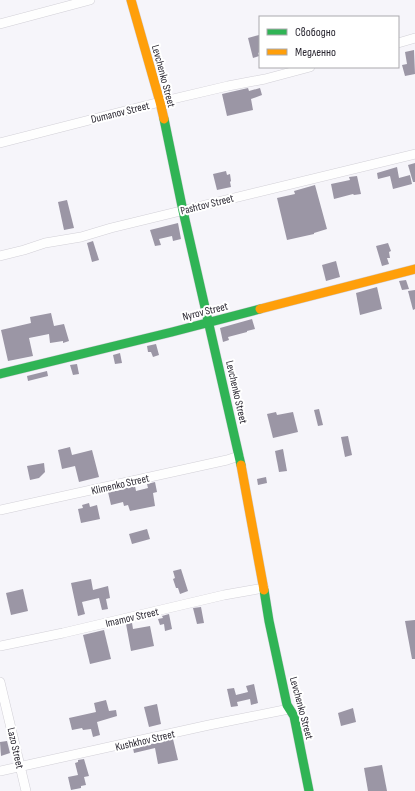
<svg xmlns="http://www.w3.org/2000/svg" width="415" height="791" font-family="'Sofia Sans Condensed',sans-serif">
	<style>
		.building { fill: #9b96a5 }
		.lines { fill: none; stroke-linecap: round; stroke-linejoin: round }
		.street-casing { stroke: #d2d0d7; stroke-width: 10 }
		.fast-casing { stroke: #d2d0d7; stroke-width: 10 }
		.slow-casing { stroke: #d2d0d7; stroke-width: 10 }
		.street { stroke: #fefefe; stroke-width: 9 }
		.fast { stroke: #30b455; stroke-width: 9 }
		.slow { stroke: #ff9f0a; stroke-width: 9 }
		.labels { text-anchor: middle; stroke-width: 4; stroke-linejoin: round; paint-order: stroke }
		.street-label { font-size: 11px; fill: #2a2731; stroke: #fff }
	</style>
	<rect width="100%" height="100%" fill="#f6f5fa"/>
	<g class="building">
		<polygon points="259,35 260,39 260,52 258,53 259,56 253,58 248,38"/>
		<polygon points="414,50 415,74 405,76 402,65 407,64 405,52"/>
		<polygon points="248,88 249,91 260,88 262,95 251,99 253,110 227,116 222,94"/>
		<polygon points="415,163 415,182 413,182 408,165"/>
		<polygon points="397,167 399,178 410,175 412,184 393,189 390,176 378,179 377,173"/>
		<polygon points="226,171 227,175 230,174 231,181 230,182 231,187 217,190 213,174"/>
		<polygon points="357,176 361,194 354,195 353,194 334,199 331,184 350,180 349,177"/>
		<polygon points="315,185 327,229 314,233 314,234 287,240 277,198 295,194 294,191"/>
		<polygon points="67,200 74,228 64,230 58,202"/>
		<polygon points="178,223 181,239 173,241 172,236 159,239 161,245 155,246 150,230"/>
		<polygon points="93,241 99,260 92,262 87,243"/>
		<polygon points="388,243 391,251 389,252 390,258 387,258 389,264 382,266 376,246"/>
		<polygon points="336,261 340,277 326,281 322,265"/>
		<polygon points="406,280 409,289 402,290 399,281"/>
		<polygon points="377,287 382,309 360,315 356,293"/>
		<polygon points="415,290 415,309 413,310 408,291"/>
		<polygon points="51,313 54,326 64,324 69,341 63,343 63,341 50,343 49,334 29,338 33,356 8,361 1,330 31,323 30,317"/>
		<polygon points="252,319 255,329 247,331 247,332 228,337 229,340 223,342 220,328"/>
		<polygon points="156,344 159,355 153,357 151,352 148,352 147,346"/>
		<polygon points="120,353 122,363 115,364 113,355"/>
		<polygon points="77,364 79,374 73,375 70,365"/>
		<polygon points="47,371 48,376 28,381 27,376"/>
		<polygon points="319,409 323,425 318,426 314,410"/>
		<polygon points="276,412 277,415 293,412 298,432 273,438 267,414"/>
		<polygon points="348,436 352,455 345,457 341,437"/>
		<polygon points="70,447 72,455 92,450 99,477 79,482 75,466 62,469 58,450"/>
		<polygon points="283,449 287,471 279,472 275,451"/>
		<polygon points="44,463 45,472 39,478 30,480 27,466"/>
		<polygon points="266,477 267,483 258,485 257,479"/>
		<polygon points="155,482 157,492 153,493 155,506 130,511 128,505 124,506 123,502 111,505 108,492 135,486 136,491 148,488 147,484"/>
		<polygon points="89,503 90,507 97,505 100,519 81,523 78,509 83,508 82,505"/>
		<polygon points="147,529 150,539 132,544 129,534"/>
		<polygon points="181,569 188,591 180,594 178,588 176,588 173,579 175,578 173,571"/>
		<polygon points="91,579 93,590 108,586 110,598 106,599 108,609 102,610 99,598 82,602 85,614 78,616 71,583"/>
		<polygon points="23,589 28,611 11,615 6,593"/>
		<polygon points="201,607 204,623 197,624 193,608"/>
		<polygon points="169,614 172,629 165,631 164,624 160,625 158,619 163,618 162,616"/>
		<polygon points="415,620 415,659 412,659 405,621"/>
		<polygon points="132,623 133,629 150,626 154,646 131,651 126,624"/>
		<polygon points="104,630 111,659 90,664 83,635"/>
		<polygon points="254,684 258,703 251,705 250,699 237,702 238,706 231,707 227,689 234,688 236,695 248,692 246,686"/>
		<polygon points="106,700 109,711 116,710 117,716 97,722 100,735 93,737 91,729 83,730 82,728 72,730 69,718 96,712 94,703"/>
		<polygon points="157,704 161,724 149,727 144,707"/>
		<polygon points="353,708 356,722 341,726 338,713"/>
		<polygon points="173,739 178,760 158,764 155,748 134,753 133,748"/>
		<polygon points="7,741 10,753 1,756 0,742"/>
		<polygon points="84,759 89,776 84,777 86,785 81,786 81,788 71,790 68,777 78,775 75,763 78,762 78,760"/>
		<polygon points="382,765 387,791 368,791 364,768"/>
	</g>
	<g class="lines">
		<defs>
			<g id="street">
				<polyline points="0,24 90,0"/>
				<polyline points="398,43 415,38"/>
				<polyline points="0,143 160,102 228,86 265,79 310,67"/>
				<polyline points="0,256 24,250 45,243 81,237 111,228 415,154"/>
				<polyline points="0,510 227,460 239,456"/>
				<polyline points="0,646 63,633 224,595 264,588"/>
				<polyline points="0,682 26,791"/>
				<polyline points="0,771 209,725 289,709"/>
			</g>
			<g id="fast">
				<polyline points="164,119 183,211 241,465"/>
				<polyline points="0,374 172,332 260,309"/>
				<polyline points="264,590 269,621 287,705 294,716 309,791"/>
			</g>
			<g id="slow">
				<polyline points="131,0 160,102 164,119"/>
				<polyline points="260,309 415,269"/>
				<polyline points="241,465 264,590"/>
			</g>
		</defs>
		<use href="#street" class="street-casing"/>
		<use href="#fast" class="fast-casing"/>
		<use href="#slow" class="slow-casing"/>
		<use href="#street" class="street"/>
		<use href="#fast" class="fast"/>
		<use href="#slow" class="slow"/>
	</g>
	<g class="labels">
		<g class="street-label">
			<text transform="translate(164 76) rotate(75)" y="4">Levchenko Street</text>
			<text transform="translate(120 112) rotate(-14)" y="4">Dumanov Street</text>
			<text transform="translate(207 204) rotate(-14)" y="4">Pashtov Street</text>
			<text transform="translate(205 311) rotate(-14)" y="4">Nyrov Street</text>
			<text transform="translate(237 392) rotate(77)" y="4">Levchenko Street</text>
			<text transform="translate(120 484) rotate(-13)" y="4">Klimenko Street</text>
			<text transform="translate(132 617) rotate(-13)" y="4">Imamov Street</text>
			<text transform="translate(302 708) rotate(75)" y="4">Levchenko Street</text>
			<text transform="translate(145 740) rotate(-13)" y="4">Kushkhov Street</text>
			<text transform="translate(16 748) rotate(77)" y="4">Lazo Street</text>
		</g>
	</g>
	<rect x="259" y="16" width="140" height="52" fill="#ffffff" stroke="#aaa9ad"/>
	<rect x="267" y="29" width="20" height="6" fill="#30b455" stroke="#aaa9ad"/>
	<text x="295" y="36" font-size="12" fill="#2a2731">Свободно</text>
	<rect x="267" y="49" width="20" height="6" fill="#ff9f0a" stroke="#aaa9ad"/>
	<text x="295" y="56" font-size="12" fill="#2a2731">Медленно</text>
</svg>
